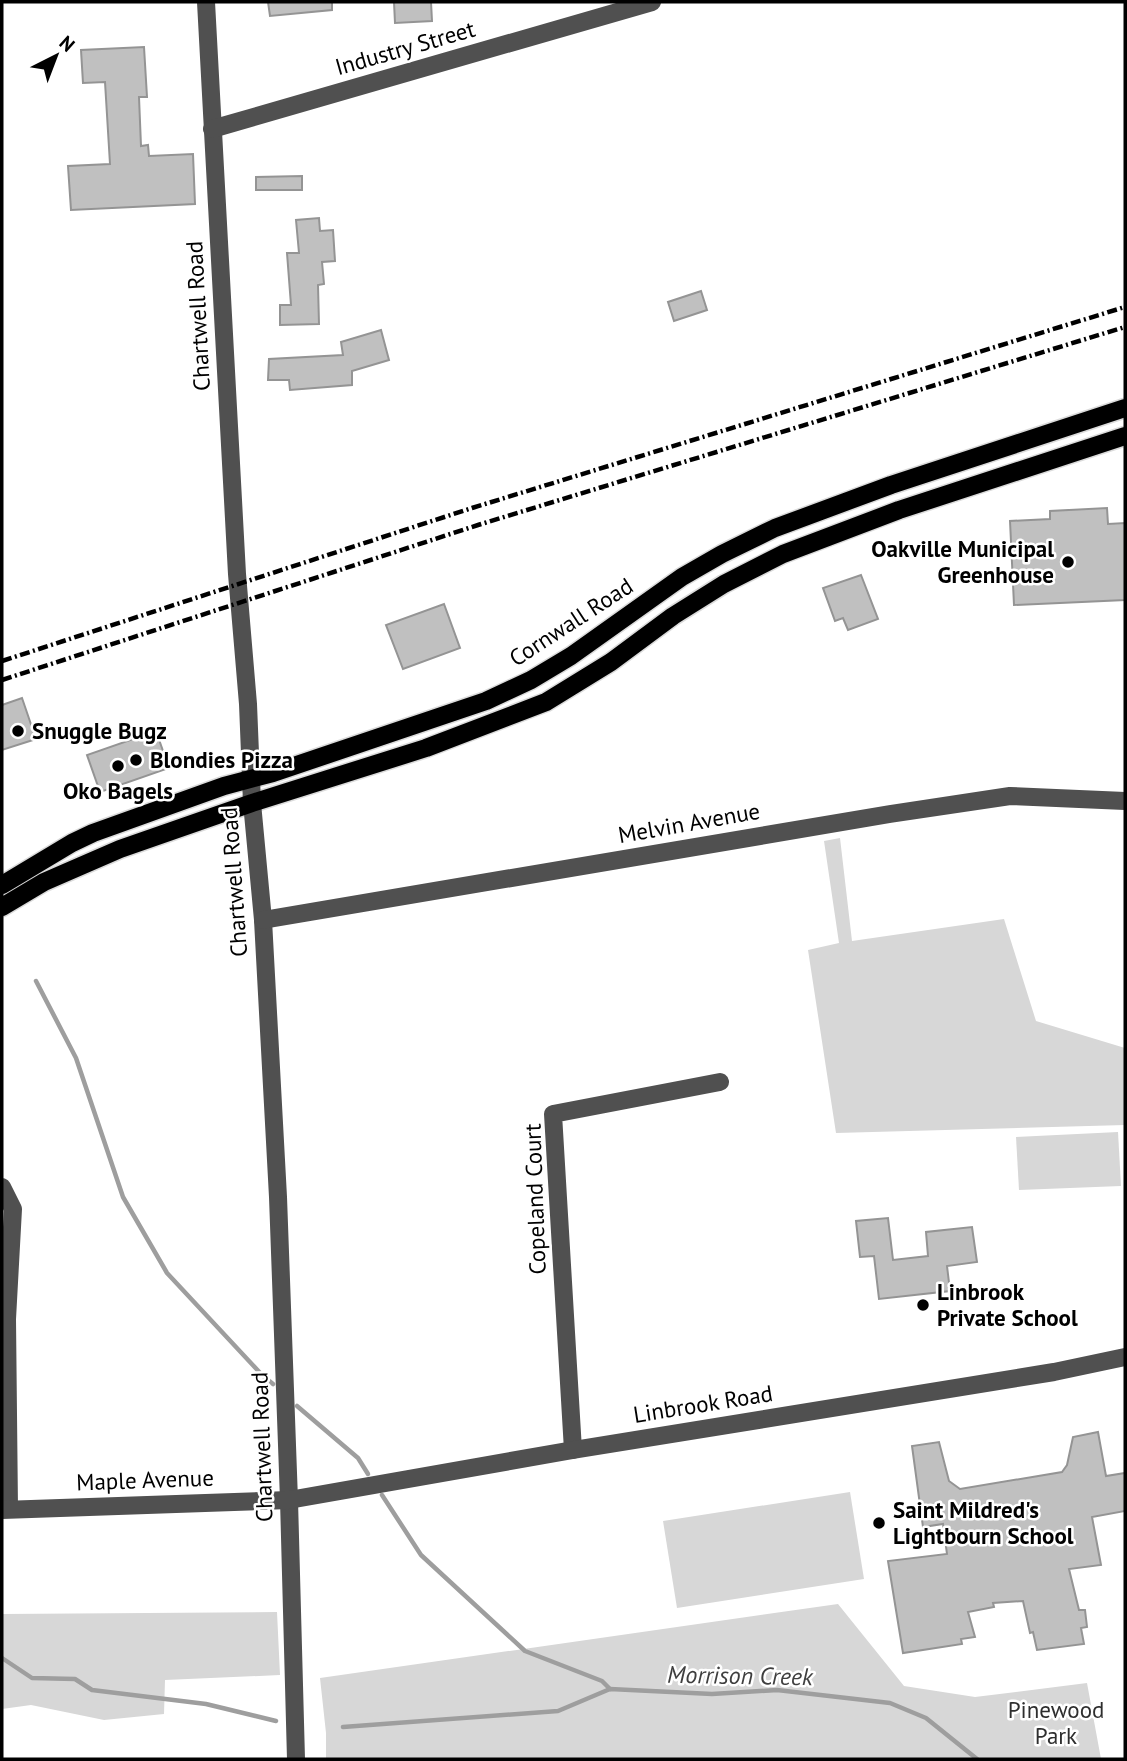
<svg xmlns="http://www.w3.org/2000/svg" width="1127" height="1761" font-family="'PT Sans',sans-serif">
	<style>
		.green { fill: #d7d7d7 }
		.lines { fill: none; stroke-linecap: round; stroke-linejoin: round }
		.stream { stroke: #9e9e9e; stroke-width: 4.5 }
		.building { fill: #c0c0c0; stroke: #949494; stroke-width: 2 }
		.major-casing { stroke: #dbdbdb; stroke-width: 21 }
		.minor { stroke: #505050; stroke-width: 18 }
		.major { stroke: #000; stroke-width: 18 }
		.rail { stroke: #000; stroke-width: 4.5; stroke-dasharray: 10 3.5 2 3.5; stroke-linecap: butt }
		.poi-dot { fill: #000; stroke: #fff; stroke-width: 2.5 }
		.labels { text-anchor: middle; stroke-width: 5; stroke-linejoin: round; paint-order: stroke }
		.street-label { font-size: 23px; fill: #000; stroke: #fff }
		.poi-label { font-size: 23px; font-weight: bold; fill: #000; stroke: #fff; text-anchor: start }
		.park-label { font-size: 23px; fill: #2e2e2e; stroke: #fff }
		.water-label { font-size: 24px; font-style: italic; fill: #3f3f3f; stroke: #fff }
	</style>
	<rect width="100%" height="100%" fill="#fff"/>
	<g class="green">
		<polygon points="840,838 852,941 1004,919 1036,1021 1125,1048 1125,1125 836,1133 808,950 839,943 824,841"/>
		<polygon points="1118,1132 1121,1186 1019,1190 1016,1137"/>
		<polygon points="850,1492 864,1579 677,1608 663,1521"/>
		<polygon points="838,1604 904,1686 975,1697 1087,1683 1101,1759 326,1759 326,1733 320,1678"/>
		<polygon points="277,1612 280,1675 165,1680 164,1714 104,1720 31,1705 2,1709 2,1614"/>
	</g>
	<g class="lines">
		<g class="stream">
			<polyline points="36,981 76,1058 123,1197 167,1273 262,1375 273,1384"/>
			<polyline points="297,1406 358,1458 368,1474"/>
			<polyline points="382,1495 421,1555 525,1651 602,1681 610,1689"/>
			<polyline points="2,1658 32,1678 75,1679 92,1690 206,1704 276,1721"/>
			<polyline points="343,1727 558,1711 610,1689 712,1694 777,1690 890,1703 926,1718 977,1759"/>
		</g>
	</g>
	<g class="building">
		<polygon points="268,2 332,2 332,10 270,16"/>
		<polygon points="394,2 431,2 432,21 395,23"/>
		<polygon points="144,47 147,97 139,97 141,146 148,145 149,156 193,154 195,204 71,210 68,166 110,164 105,82 83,83 81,50"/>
		<polygon points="302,176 302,190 256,190 256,177"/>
		<polygon points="319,218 320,231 333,230 335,261 322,262 324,284 318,285 319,324 280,325 280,305 291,305 287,253 299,253 296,220"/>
		<polygon points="701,291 707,310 674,321 668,302"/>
		<polygon points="381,330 389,360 352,371 352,385 290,390 289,380 268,380 269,359 343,355 341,342"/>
		<polygon points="1107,508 1108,524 1125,523 1125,600 1014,605 1010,521 1050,519 1050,511"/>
		<polygon points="861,575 878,619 848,630 843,618 835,621 823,588"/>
		<polygon points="444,604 460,648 403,669 386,625"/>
		<polygon points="22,698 36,739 2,750 2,705"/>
		<polygon points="156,731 169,768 100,792 87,755"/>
		<polygon points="888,1218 893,1260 928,1256 926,1232 972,1227 977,1262 947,1266 950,1291 879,1299 874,1256 860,1257 856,1221"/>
		<polygon points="1098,1432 1106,1476 1125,1473 1125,1511 1092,1517 1101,1565 1069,1569 1079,1610 1085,1610 1087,1627 1081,1628 1084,1644 1037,1650 1033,1632 1030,1633 1023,1601 993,1603 994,1607 968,1612 975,1637 961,1639 962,1644 903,1653 888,1561 947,1554 943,1524 923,1527 912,1446 939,1442 949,1481 960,1489 1062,1472 1067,1465 1073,1437"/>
	</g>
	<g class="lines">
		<defs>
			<g id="major">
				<polyline points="2,885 72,843 93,833 224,786 273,773 486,701 531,680 571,656 682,577 722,554 775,528 891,485 1125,408"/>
				<polyline points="2,907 44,882 120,849 252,803 426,748 546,702 611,662 673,616 724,584 783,554 899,510 1125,436"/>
			</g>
		</defs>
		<use href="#major" class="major-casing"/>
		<g class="minor">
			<polyline points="206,2 237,574 248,704 252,803 263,920 278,1197 289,1500 296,1759"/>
			<polyline points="212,129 652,2"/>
			<polyline points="263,920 890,814 1010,796 1125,801"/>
			<polyline points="2,1187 13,1209 7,1319 9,1509"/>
			<polyline points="573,1450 553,1114 720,1082"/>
			<polyline points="2,1510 289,1500 573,1450 1054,1372 1125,1357"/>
		</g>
		<use href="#major" class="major"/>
		<g class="rail">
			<polyline points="2,661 472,508 1125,307"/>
			<polyline points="2,680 478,525 1125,327"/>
		</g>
	</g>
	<g class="poi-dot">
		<circle cx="1068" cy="562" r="7"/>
		<circle cx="18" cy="731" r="7"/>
		<circle cx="136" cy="760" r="7"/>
		<circle cx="118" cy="766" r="7"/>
		<circle cx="923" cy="1305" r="7"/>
		<circle cx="879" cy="1523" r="7"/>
	</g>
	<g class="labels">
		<g class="street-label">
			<text transform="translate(405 48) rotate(-16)" y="8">Industry Street</text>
			<text transform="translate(198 316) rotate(-93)" y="8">Chartwell Road</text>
			<text transform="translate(571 622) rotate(-33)" y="8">Cornwall Road</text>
			<text transform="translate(689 823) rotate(-10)" y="8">Melvin Avenue</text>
			<text transform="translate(234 882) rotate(-94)" y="8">Chartwell Road</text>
			<text transform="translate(535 1199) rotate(-92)" y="8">Copeland Court</text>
			<text transform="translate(703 1404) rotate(-9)" y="8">Linbrook Road</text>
			<text transform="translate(262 1447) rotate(-92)" y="8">Chartwell Road</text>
			<text transform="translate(145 1480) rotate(-2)" y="8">Maple Avenue</text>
		</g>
		<g class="poi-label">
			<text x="1054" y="557" text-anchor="end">Oakville Municipal<tspan x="1054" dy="26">Greenhouse</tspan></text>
			<text x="32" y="739">Snuggle Bugz</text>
			<text x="150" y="768">Blondies Pizza</text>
			<text x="118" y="799" text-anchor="middle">Oko Bagels</text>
			<text x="937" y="1300">Linbrook<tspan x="937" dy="26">Private School</tspan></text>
			<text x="893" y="1518">Saint Mildred's<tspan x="893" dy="26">Lightbourn School</tspan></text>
		</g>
		<g class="park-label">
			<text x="1056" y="1718">Pinewood<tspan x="1056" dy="26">Park</tspan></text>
		</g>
		<g class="water-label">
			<text transform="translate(740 1676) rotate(1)" y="8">Morrison Creek</text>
		</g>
	</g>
	<rect width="1127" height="1761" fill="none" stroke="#000000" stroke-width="7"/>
	<g transform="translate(56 56) rotate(42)" stroke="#ffffff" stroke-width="5" paint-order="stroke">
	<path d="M0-5L12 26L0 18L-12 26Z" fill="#000000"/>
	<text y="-10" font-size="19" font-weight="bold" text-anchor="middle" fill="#000000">N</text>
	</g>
</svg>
